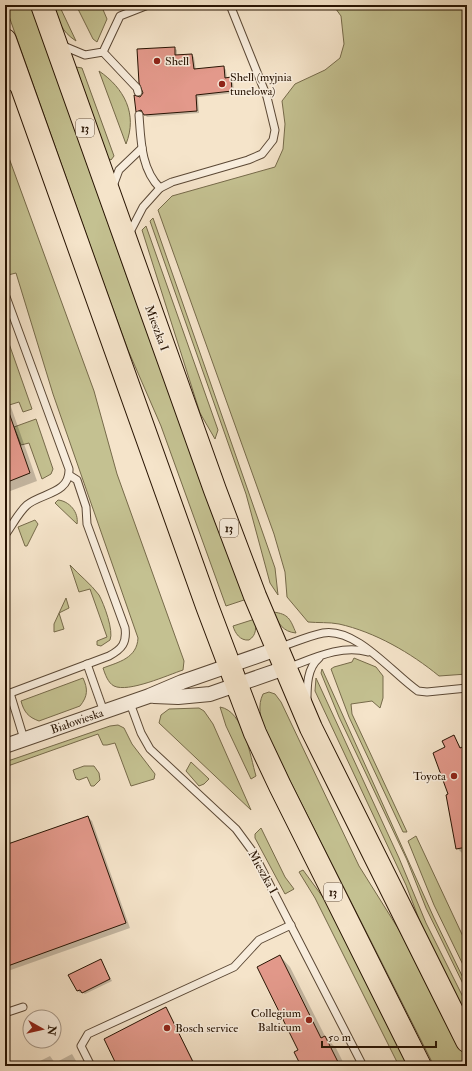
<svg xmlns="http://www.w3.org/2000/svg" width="472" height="1071" font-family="'IM FELL Double Pica',serif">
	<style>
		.green { fill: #c4c191; stroke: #766a4a }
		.shadow { fill: #0003 }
		.building { fill: #e3998b; stroke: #281403 }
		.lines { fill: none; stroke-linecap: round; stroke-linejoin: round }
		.service-casing { stroke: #5b4835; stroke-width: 9 }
		.minor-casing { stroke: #5b4835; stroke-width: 16 }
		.primary-casing { stroke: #281403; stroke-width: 24 }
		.service { stroke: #f8eddd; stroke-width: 7 }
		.minor { stroke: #f8eddd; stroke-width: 14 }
		.primary { stroke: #f5e4ca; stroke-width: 22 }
		.poi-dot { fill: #8f2418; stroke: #f8eddd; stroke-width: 1.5 }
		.labels { text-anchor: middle; stroke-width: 3; stroke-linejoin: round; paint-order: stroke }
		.shield { fill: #f8eddd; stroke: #654; stroke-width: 1 }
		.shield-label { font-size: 11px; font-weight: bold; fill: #281403 }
		.poi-label { font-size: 12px; fill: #281403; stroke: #f8eddd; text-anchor: start }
		.street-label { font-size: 12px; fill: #281403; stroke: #f8eddd }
	</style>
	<rect width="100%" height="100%" fill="#f5e4ca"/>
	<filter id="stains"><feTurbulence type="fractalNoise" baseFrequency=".005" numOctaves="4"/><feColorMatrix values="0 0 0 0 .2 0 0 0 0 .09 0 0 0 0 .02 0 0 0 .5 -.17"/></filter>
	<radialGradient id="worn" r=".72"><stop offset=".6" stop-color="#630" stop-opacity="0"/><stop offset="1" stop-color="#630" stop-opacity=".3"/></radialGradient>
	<g class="green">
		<polygon points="5,5 31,5 126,274 247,599 226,606 161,426 128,350 101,276"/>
		<path d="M53,5H59L76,41C61,31 59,22 53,5Z"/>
		<polygon points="76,5 101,5 107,19 97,42 93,39"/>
		<path d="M333,5H467V674L439,676C411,653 375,632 339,624C329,622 318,623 308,622L287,597L285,572L274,534L158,210L172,196L275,167L283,149L285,124L282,101L295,84L325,70L340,58L344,44L341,16Z"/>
		<polygon points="76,67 82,68 114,156 111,160 108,158"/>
		<path d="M99,71C124,88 138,114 126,144Z"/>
		<path d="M5,147L94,391L117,474L184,661L183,670C168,675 128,693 114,686C108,683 105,674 103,668C119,662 137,658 138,638L53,394L16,273L8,275L5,269Z"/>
		<polygon points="153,218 275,568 278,595 270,583 246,494 150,221"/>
		<polygon points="146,226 218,430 215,439 200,413 142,230"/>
		<polygon points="6,335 32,409 23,412 19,402 6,406 5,402"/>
		<polygon points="36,419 53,469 51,474 42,479 29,443 21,445 14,427"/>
		<path d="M58,500C69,501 79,512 77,524L55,503Z"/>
		<polygon points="35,520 38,524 27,546 25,546 18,527"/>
		<path d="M70,565C79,575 91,584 99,595C104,604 114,631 110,640L101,646L97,645V641L107,637L90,589L79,592Z"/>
		<polygon points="66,598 69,608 59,613 64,629 54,632 54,624"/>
		<path d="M273,612C289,614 290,619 296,633C283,632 278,623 273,612Z"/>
		<path d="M255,619C256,627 257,635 249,640C240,641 235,633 233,626Z"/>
		<polygon points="354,658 376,667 383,676 383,698 380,708 372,701 351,704 352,714 407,832 403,832 349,717 331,669 334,667 352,662"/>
		<polygon points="322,669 434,918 467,986 467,992 426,908 407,860 339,717 321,673"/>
		<path d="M83,678C88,689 88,696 80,706L39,721C28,717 24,712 21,701Z"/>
		<polygon points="316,678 399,858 426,923 467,1005 467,1019 422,927 406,885 315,691"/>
		<path d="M269,692L275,694L281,702L359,866L406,941L467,1061V1066H434L282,765C273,745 252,716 263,694Z"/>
		<path d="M220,707C244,711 250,756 256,776L251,779L226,726Z"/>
		<polygon points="199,708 204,711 213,724 251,810 159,723 161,715 169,709"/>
		<polygon points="118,725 124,728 132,744 155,774 154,779 131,786 115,743 107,745 103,745 98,734 5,767 5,762 110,726"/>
		<polygon points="191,762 209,779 204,784 199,786 186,771"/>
		<polygon points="84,766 94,766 99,773 100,780 94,786 91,786 87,777 79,780 76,779 73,770"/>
		<polygon points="261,828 285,877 294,889 285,894 255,838 255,834"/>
		<polygon points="416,836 467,945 467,973 434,905 408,841"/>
		<polygon points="303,870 325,900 409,1066 399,1066 315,898 299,872"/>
	</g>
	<g class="shadow">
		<polygon points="174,48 177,50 177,56 191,55 194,57 196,70 224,67 226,70 227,78 233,81 234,93 198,97 199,113 147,117 143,112 139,113 137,111 140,98"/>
		<polygon points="5,390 37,481 5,493"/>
		<polygon points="453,736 462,749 467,746 467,852 462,853 457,848 447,748"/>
		<polygon points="88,817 92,821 130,928 5,972 5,845"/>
		<polygon points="280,956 290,967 326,1038 336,1048 345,1066 302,1066"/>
		<polygon points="101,960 112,981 85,994 82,992 80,993 78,991"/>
		<polygon points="166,1008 196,1066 118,1066"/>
		<polygon points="72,1054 79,1066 30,1066 50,1056 55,1063"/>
	</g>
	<g class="building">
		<polygon points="175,47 175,55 192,54 194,69 224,66 225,78 231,77 232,91 196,95 197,111 144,115 141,110 136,112 134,95 140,97 143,93 139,83 137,49"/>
		<polygon points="5,407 7,407 30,473 5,483"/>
		<polygon points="454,735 460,748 467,745 467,847 456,849 446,795 448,794 433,753 445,747 442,741"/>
		<polygon points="88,816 126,923 5,967 5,845"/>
		<polygon points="280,955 321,1038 325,1036 340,1066 301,1066 294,1052 298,1050 257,967"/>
		<polygon points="101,959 110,979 82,993 80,990 77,991 68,975"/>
		<polygon points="166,1007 195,1066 117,1066 104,1039"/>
	</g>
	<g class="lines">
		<defs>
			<g id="service">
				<polyline points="61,45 85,55 103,52 120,16 148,5"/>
				<polyline points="103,52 137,88 138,92"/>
				<polyline points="5,82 17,90"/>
				<path d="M139,115C141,141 141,169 160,188"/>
				<polyline points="113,186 119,170 142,148"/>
				<polyline points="129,234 143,207 160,188 172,182 248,160 262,154 273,140 275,130 267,97 230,5"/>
				<path d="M5,294L69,469C70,494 41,493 27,505C18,513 12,526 5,535"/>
				<path d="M278,648C293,643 308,636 323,633C356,627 393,674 418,691L427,692L467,688"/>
				<polyline points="87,664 104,712"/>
				<path d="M287,668C312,659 341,644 368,652"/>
				<polyline points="10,693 24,739"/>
				<path d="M5,695L109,656C122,649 127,643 125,628L87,524L86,507L77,480L69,475"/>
				<path d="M307,700C307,686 307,668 319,658"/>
				<polyline points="130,703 141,733 150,749 236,829 253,852 363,1066"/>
				<polyline points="5,1013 23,1007"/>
				<polyline points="91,1066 81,1046 88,1034 234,967 259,940 291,925"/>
			</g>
			<g id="minor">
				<polyline points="154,696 178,697 210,694 285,668"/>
				<polyline points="5,746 149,696 182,682 277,649"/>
			</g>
			<g id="primary">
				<polyline points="42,5 215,490 255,596 311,728 467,1041"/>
				<polyline points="5,40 207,606 255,733 280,786 420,1066"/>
			</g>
		</defs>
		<use href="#service" class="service-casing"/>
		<use href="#minor" class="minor-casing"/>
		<use href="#primary" class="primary-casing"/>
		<use href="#service" class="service"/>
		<use href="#minor" class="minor"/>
		<use href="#primary" class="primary"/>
	</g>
	<g class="poi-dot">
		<circle cx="157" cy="61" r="4"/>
		<circle cx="222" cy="84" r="4"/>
		<circle cx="454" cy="776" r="4"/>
		<circle cx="309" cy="1020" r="4"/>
		<circle cx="167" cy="1028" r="4"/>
	</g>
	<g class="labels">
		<g class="shield">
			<rect x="76" y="119" width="18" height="18" rx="3"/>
			<rect x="220" y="519" width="18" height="18" rx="3"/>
			<rect x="324" y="883" width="18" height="18" rx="3"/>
		</g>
		<g class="shield-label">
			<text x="85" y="132">13</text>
			<text x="229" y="532">13</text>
			<text x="333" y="896">13</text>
		</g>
		<g class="poi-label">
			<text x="165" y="65">Shell</text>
			<text x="230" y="81">Shell (myjnia<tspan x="230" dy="14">tunelowa)</tspan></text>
			<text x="446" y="780" text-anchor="end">Toyota</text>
			<text x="301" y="1017" text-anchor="end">Collegium<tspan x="301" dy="14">Balticum</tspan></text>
			<text x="175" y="1032">Bosch service</text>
		</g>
		<g class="street-label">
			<text transform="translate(157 328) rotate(70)" y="4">Mieszka I</text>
			<text transform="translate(77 721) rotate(-19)" y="4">Białowieska</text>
			<text transform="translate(263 872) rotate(61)" y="4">Mieszka I</text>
		</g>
	</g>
	<rect width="472" height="1071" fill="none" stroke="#f5e4ca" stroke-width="20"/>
	<rect x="6" y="6" width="460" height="1059" fill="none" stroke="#281403" stroke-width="2"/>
	<rect x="10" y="10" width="452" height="1051" fill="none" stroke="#281403"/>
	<g transform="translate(42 1029) rotate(98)"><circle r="19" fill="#f8eddd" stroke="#a59686"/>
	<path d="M0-3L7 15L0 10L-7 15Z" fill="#8f2418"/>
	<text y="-6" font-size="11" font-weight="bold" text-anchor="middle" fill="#281403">N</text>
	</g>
	<path d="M322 1041v6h114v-6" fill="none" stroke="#281403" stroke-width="2"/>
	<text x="328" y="1041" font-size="12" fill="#281403" stroke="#f8eddd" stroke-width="3" paint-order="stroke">50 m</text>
	<rect width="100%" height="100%" filter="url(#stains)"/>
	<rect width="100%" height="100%" fill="url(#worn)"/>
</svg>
